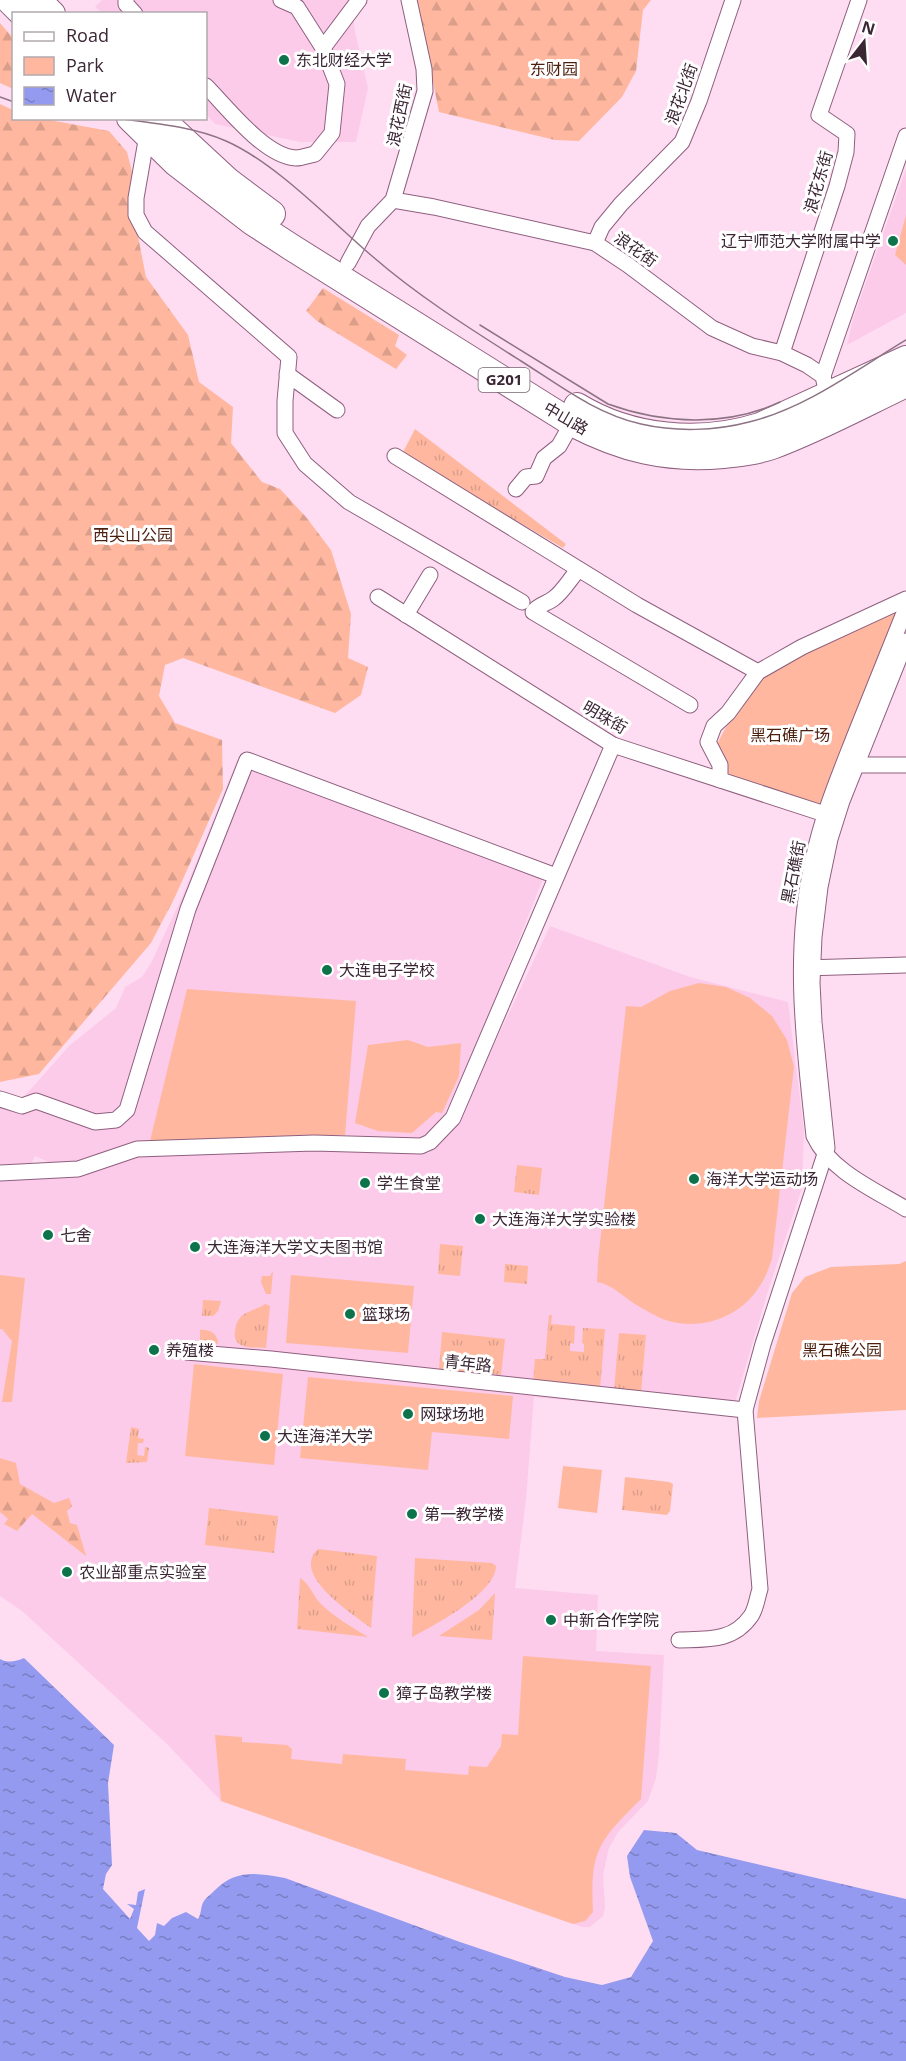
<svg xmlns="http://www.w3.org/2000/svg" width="906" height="2061" font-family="'Open Sans','Noto Sans SC',sans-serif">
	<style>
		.built { fill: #fccbea }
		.grass { fill: url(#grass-tufts) }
		.forest { fill: url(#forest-firs) }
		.green { fill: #ffb89f }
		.water { fill: url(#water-ripples) }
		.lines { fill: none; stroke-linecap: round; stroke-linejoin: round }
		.minor-casing { stroke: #8f5f7f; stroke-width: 17 }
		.trunk-casing { stroke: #8f5f7f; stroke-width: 28 }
		.minor { stroke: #fff; stroke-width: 15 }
		.trunk { stroke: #fff; stroke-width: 26 }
		.tram { stroke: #8d7384; stroke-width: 1.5 }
		.poi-dot { fill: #0d734b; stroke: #fff; stroke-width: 2 }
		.labels { text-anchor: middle; stroke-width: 6; stroke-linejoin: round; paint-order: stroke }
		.shield { fill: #fff; stroke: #766771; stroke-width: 1.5 }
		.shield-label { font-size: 15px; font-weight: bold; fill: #3b2634 }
		.poi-label { font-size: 16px; fill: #3b2634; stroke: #fff; text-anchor: start }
		.park-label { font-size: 16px; fill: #4d1f0f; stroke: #fff }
		.street-label { font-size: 16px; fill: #3b2634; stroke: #fff }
	</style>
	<defs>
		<pattern id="grass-tufts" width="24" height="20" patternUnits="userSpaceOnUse" patternTransform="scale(1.5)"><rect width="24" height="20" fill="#ffb89f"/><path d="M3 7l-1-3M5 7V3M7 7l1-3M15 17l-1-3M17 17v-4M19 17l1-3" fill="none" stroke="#db9e8a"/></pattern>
		<pattern id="forest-firs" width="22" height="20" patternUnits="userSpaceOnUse" patternTransform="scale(1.5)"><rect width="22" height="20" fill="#ffb89f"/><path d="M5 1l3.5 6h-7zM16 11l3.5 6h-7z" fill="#db9e8a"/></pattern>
		<pattern id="water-ripples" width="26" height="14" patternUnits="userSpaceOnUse" patternTransform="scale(1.5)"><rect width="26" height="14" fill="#949aef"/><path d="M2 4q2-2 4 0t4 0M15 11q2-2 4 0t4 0" fill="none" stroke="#7a7dc2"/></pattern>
	</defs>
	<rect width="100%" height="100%" fill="#feddf2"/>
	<g class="built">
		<polygon points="102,0 351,0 355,32 368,88 356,142 300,142 215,124 206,114 206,14 102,13 95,7"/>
		<polygon points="906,169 906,313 847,345 853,319"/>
		<polygon points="237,760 281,781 534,873 542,881 468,1068 446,1112 421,1142 345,1135 150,1141 120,1146 78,1165 60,1167 35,1156 30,1167 0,1169 0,1092 22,1099 69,1046 116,1008 125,987 142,977 151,963 183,895"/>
		<polygon points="550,926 690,977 788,1002 804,1131 802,1188 767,1294 731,1416 534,1397 526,1499 515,1588 598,1595 596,1651 664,1655 659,1754 656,1778 648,1801 618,1832 609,1848 603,1875 605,1908 603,1916 590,1927 582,1927 221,1801 167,1744 22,1611 0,1596 0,1181 134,1154 318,1148 429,1153 458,1121"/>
	</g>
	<g class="grass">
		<polygon points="415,429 566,544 563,548 402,454"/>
		<polygon points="517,1165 542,1168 539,1195 514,1192"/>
		<polygon points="440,1244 463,1246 460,1276 438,1274"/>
		<polygon points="505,1264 528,1266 527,1284 504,1282"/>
		<polygon points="273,1271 271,1294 266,1294 261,1282 262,1276 270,1276"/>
		<polygon points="203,1300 221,1301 218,1311 213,1316 202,1316"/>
		<path d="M265,1304L270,1306L266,1348C253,1347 232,1350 235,1331C236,1324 237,1320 243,1315C250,1310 258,1309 265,1304Z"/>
		<polygon points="549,1315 552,1315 551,1324 575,1326 574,1344 570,1343 570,1351 584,1352 584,1344 582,1343 583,1328 605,1329 600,1389 533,1383 535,1359 545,1359"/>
		<path d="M200,1330C210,1329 218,1334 218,1344L200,1342Z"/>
		<polygon points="442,1332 505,1339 501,1375 439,1369"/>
		<polygon points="619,1333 646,1335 641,1393 614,1390"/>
		<polygon points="131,1427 139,1429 138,1438 144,1439 143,1443 138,1443 137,1455 144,1456 145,1447 149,1448 147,1462 126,1463"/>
		<polygon points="625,1477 669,1482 673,1484 670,1511 667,1515 622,1510"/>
		<polygon points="209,1508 278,1516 274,1553 205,1545"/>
		<path d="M318,1549L377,1556L371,1628C353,1614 290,1575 318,1549Z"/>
		<path d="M415,1558L492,1563L496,1566C496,1593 433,1626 412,1637Z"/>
		<path d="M300,1578C310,1584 313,1596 321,1604C334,1617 352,1627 368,1637L297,1629Z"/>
		<polygon points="495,1593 492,1640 439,1636 479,1610"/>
	</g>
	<g class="forest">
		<polygon points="417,0 651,0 643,10 636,71 622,97 579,141 555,140 439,112"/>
		<polygon points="0,23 13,38 13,89 0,83"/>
		<polygon points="0,104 13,110 14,118 44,119 109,131 127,152 132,172 131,201 146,277 188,335 199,382 233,407 231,443 262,482 280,489 306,517 331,550 351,614 348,658 368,667 361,695 335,713 183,658 165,665 159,696 175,723 222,740 223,789 175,897 151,943 39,1074 0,1082"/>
		<polygon points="323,288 399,335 395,346 407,355 396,369 317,321 306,311"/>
		<polygon points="0,1458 16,1463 20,1484 54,1503 69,1498 72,1506 67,1511 70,1523 77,1525 86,1556 32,1514 17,1531 4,1524 8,1519 0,1512"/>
	</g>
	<g class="green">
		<polygon points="906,215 906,265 895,255"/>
		<polygon points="904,603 823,807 730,776 717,744 726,727 765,674"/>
		<path d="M699,983L726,987L750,998L772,1016L787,1040L794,1067L772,1259C769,1267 766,1277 761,1284C744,1313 711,1328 678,1323C664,1321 652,1314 640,1307C625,1299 614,1285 597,1282L598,1261L626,1006L641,1007L670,991Z"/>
		<polygon points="187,989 356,1001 345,1135 150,1141"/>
		<polygon points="408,1040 428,1047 461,1043 459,1076 442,1113 436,1112 412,1133 378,1131 355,1123 368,1045"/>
		<polygon points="906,1261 906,1410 757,1418 759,1401 792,1293 805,1277 831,1267 899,1264"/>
		<polygon points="0,1275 25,1278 12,1402 2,1402 12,1341 2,1329 0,1329"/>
		<polygon points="291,1275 414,1286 408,1353 286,1343"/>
		<polygon points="194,1364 283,1374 274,1465 185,1456"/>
		<polygon points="308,1377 513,1396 509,1439 432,1432 428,1470 300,1458"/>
		<polygon points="563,1466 602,1470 597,1513 558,1508"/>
		<path d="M523,1656L651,1666L641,1799C598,1842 590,1850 593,1912L585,1921L573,1924L221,1801L215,1735L242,1737V1742L287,1745L292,1749L291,1759L342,1764L343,1754L406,1759L405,1770L468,1775L469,1766L487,1767L501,1746L502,1734L518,1735Z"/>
	</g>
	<path class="water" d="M24,1658L114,1745L108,1783L112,1865L106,1874L103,1889L130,1919L134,1909L127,1904L136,1905L138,1892L145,1889L137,1928L149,1941L155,1935L157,1923L164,1926L172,1918L186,1912L198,1919C202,1913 200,1907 204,1901C206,1898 211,1894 214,1891C236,1869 256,1873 285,1878L460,1942L565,1977L602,1985L631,1977L653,1941L630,1877L627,1856L644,1830L676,1833L697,1850L906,1899V2061H0V1659C8,1663 15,1662 24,1658Z"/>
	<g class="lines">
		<defs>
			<g id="minor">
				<polyline points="126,0 126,4 135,14"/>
				<polyline points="323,48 359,0"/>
				<path d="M206,86C227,107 265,157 296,158C302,158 309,155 315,154L332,133L337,84L323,48L297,7L281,0"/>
				<polyline points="147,135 136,198 136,215 145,232 289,357 285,401 285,433 305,464 349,502 522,602"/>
				<polyline points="393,200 434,207 595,243 628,265 712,328 752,346 782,353 807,365 823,376 827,395"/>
				<polyline points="595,243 602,227 621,204 682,142 699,101 733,0"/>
				<polyline points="348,263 368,226 393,200 425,91 424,69 409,0"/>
				<polyline points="782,353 837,186 846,152 847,134 819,115 859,0"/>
				<polyline points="287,374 337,410"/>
				<polyline points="823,376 906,136"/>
				<polyline points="395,456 637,605 758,672 728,713 714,726 708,742 720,765 720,780"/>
				<polyline points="516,489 526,477 536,476 544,458 559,446 572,423"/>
				<path d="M578,570C570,579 563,592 553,599C546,604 538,605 533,612L690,705"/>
				<polyline points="378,597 613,745 834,817"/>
				<path d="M906,608C889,650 872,693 855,735C839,776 822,816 813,860C792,951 804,1044 814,1136C830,1171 875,1190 906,1209"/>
				<polyline points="406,615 430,575"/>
				<polyline points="758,672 802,647 906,599"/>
				<polyline points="849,765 906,765"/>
				<polyline points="804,968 906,965"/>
				<polyline points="0,1099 22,1106 36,1101 95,1122 116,1120 127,1110 188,909 247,760 556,876"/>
				<polyline points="0,1173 78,1169 137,1149 314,1143 421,1146 430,1142 453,1118 613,745"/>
				<polyline points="186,1352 271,1359 745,1410"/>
				<path d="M679,1640C707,1639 733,1642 751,1616C756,1609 757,1598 760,1589L745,1410L763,1344L827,1148L814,1022L812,983L814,937L820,887L830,839L842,801L906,641"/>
			</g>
			<g id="trunk">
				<polyline points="9,0 23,14"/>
				<polyline points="38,0 52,14"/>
				<path d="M130,118L176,163L251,221L291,247L572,423C622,449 666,460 723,455C739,453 756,452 772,446C818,429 862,405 906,384"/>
				<polyline points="160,118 228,181 272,214"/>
				<path d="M577,406C631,439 700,445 760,426L906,359"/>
			</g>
		</defs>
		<use href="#minor" class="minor-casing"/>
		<use href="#trunk" class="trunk-casing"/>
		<use href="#minor" class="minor"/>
		<use href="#trunk" class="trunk"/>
		<g class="tram">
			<polyline points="0,97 14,102"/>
			<path d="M115,118C152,123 191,126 226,141C276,163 330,220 372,256C418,296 469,328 521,361C559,385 596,414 641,424C676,432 715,431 749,422C806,408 856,370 906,340"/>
			<path d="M480,325L608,404C663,424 727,427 780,402"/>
		</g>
	</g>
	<g class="poi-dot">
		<circle cx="284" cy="60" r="6"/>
		<circle cx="893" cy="241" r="6"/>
		<circle cx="327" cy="970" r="6"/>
		<circle cx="694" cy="1179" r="6"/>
		<circle cx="365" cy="1183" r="6"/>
		<circle cx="480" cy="1219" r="6"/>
		<circle cx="48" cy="1235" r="6"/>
		<circle cx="195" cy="1247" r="6"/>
		<circle cx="350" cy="1314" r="6"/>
		<circle cx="154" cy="1350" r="6"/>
		<circle cx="408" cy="1414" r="6"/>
		<circle cx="265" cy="1436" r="6"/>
		<circle cx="412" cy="1514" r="6"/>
		<circle cx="67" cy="1572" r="6"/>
		<circle cx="551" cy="1620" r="6"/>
		<circle cx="384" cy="1693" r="6"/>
	</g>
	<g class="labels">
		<rect class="shield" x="478.5" y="368" width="51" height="24" rx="4.5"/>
		<g class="shield-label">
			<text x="504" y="385">G201</text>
		</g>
		<g class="poi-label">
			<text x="296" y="66">东北财经大学</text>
			<text x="881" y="247" text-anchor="end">辽宁师范大学附属中学</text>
			<text x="339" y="976">大连电子学校</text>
			<text x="706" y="1185">海洋大学运动场</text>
			<text x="377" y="1189">学生食堂</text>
			<text x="492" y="1225">大连海洋大学实验楼</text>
			<text x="60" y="1241">七舍</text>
			<text x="207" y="1253">大连海洋大学文夫图书馆</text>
			<text x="362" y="1320">篮球场</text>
			<text x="166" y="1356">养殖楼</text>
			<text x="420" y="1420">网球场地</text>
			<text x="277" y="1442">大连海洋大学</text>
			<text x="424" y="1520">第一教学楼</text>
			<text x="79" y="1578">农业部重点实验室</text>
			<text x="563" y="1626">中新合作学院</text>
			<text x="396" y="1699">獐子岛教学楼</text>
		</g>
		<g class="park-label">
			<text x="554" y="75">东财园</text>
			<text x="133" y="541">西尖山公园</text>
			<text x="790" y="741">黑石礁广场</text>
			<text x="842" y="1356">黑石礁公园</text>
		</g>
		<g class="street-label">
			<text transform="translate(681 94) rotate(-70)" y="6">浪花北街</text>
			<text transform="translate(399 115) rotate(-78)" y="6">浪花西街</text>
			<text transform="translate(818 182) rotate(-74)" y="6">浪花东街</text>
			<text transform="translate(636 249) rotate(35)" y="6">浪花街</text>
			<text transform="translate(566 418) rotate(30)" y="6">中山路</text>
			<text transform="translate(605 717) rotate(30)" y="6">明珠街</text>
			<text transform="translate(793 872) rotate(-79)" y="6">黑石礁街</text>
			<text transform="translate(468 1363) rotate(6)" y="6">青年路</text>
		</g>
	</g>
	<rect x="12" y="12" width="195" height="108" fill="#ffffff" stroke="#b1a8ae" stroke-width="1.5"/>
	<rect x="24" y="32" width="30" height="9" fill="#ffffff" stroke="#b1a8ae" stroke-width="1.5"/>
	<text x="66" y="42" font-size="18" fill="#3b2634">Road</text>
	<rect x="24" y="57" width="30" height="18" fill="#ffb89f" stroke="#b1a8ae" stroke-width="1.5"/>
	<text x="66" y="72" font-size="18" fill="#3b2634">Park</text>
	<rect x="24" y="87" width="30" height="18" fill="url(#water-ripples)" stroke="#b1a8ae" stroke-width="1.5"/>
	<text x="66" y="102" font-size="18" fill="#3b2634">Water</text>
	<g transform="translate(864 42) rotate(17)" stroke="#ffffff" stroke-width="4.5" paint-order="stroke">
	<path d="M0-4.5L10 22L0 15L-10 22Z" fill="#3b2634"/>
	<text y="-9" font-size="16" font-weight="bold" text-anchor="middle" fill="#3b2634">N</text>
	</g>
</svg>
